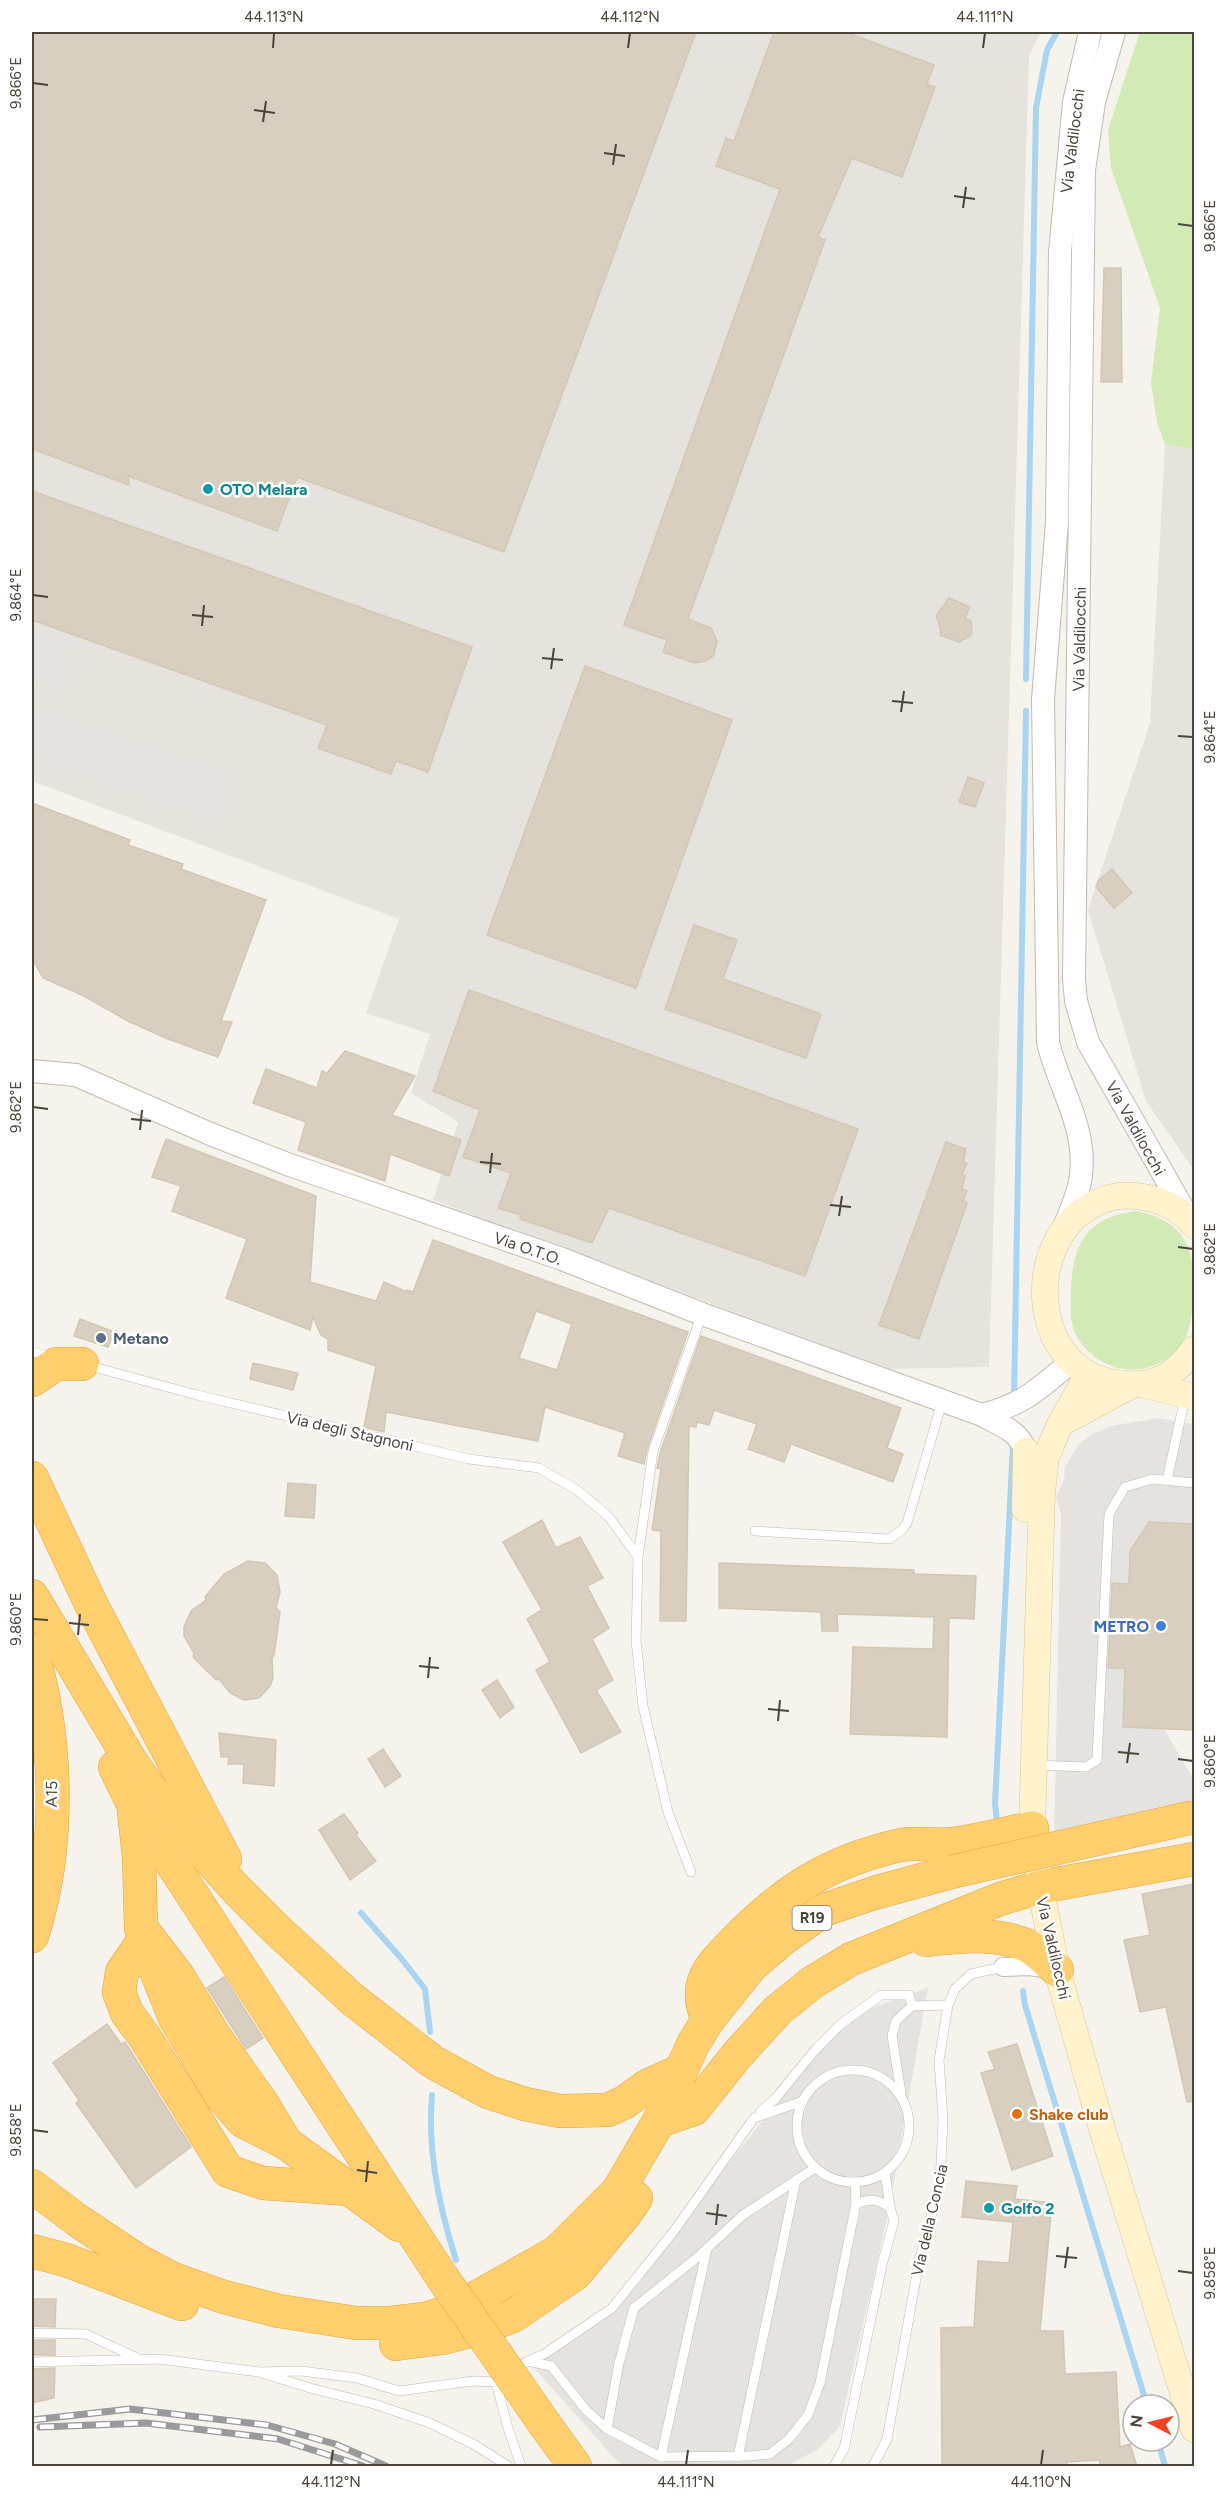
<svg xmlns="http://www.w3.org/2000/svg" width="1226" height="2498" font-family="Figtree,sans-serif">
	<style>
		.industrial { fill: #e6e2dd }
		.green { fill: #d2eab5 }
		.parking { fill: #e5e3e0 }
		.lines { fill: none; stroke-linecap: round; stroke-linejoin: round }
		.stream { stroke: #a9d4f2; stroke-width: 6 }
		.building { fill: #d8cfc1; stroke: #d3c7b4; stroke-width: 1.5; fill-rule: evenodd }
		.service-casing { stroke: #c2bbae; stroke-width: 10 }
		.minor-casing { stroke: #c2bbae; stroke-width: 20 }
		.tertiary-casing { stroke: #c2bbae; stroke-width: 24 }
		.secondary-casing { stroke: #d6c79b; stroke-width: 27 }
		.motorway-casing { stroke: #e0a43c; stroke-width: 34 }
		.service { stroke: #fff; stroke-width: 9 }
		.minor { stroke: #fff; stroke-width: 18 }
		.tertiary { stroke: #fff; stroke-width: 22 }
		.secondary { stroke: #fff3cd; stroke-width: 26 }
		.motorway { stroke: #ffcf6e; stroke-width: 33 }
		.rail-casing { stroke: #9a9a9a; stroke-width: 7 }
		.rail { stroke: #fff; stroke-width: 4.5; stroke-dasharray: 14; stroke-linecap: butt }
		.motorway-bridge-casing { stroke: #e0a43c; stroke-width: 34; stroke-linecap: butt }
		.motorway-bridge { stroke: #ffcf6e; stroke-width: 33 }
		.ticks { fill: none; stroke: #4b4439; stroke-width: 2 }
		.culture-dot { fill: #0f9aa8; stroke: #fff; stroke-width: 2 }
		.service-dot { fill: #5c6f8a; stroke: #fff; stroke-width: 2 }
		.shop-dot { fill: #3f7fe0; stroke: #fff; stroke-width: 2 }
		.food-dot { fill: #e8710a; stroke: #fff; stroke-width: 2 }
		.labels { text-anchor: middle; stroke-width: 5; stroke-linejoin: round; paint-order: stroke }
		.shield { fill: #fff; stroke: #817c74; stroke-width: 1.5 }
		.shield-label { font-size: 15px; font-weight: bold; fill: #4b4439 }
		.street-label { font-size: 16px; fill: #4b4439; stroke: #fff }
		.culture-label { font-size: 16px; font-weight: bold; fill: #0d838f; stroke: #fff; text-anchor: start }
		.service-label { font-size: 16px; font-weight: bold; fill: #4e5e75; stroke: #fff; text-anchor: start }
		.shop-label { font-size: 16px; font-weight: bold; fill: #366cbe; stroke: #fff; text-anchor: end }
		.food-label { font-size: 16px; font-weight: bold; fill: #c56008; stroke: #fff; text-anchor: start }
		.neatline { fill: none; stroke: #4b4439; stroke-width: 2 }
		.ticks-label { font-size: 15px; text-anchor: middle; fill: #4b4439 }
	</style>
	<rect width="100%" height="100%" fill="#f6f3ec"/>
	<g class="industrial">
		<polygon points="32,32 1041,32 1029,56 989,1367 887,1369 433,1200 458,1122 411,1093 430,1034 366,1013 399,919 32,781"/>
		<polygon points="1165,445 1194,449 1194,1170 1146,1101 1088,910 1150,723"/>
	</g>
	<g class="green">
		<polygon points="1140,32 1194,32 1194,449 1165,445 1157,422 1151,383 1160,308 1111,168 1108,130"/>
		<path d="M1136,1211C1183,1220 1197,1248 1193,1293C1192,1306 1192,1321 1187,1334C1172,1366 1134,1379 1103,1362C1089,1355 1076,1340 1072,1324C1070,1312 1071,1300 1071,1288C1073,1242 1088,1217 1136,1211Z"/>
	</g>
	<g class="parking">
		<polygon points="32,631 66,643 47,685 32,679"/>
		<polygon points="32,711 221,776 207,813 32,751"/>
		<polygon points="1158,1418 1194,1424 1194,1524 1149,1523 1130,1551 1129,1584 1110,1583 1107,1667 1125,1668 1123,1727 1164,1729 1194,1780 1194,1812 1054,1841 1061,1514 1056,1497 1064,1479 1065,1466 1079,1444 1094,1433 1111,1426"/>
		<polygon points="928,1988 888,2214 840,2426 817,2450 786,2466 627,2466 617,2461 528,2361 612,2308 846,2017"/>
	</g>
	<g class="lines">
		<g class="stream">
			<polyline points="1026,679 1036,108 1047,50 1057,32"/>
			<polyline points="1014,1398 1026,711"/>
			<polyline points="997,1823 995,1804 1013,1444"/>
			<polyline points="361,1913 401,1958 425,1989 430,2032"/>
			<polyline points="1023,1991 1025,2005 1147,2405"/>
			<path d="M432,2095C427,2150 439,2207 456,2260"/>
			<polyline points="1158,2441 1165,2466"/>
		</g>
	</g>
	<g class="building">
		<polygon points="32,32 696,32 504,552 297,477 277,531 128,476 129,485 32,449"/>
		<polygon points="774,32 845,32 934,65 927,84 935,87 902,177 852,158 818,237 825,240 688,619 711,628 717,641 714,655 706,661 694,663 663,652 667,640 624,625 780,189 716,166 726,138 734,141"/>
		<polygon points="1104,268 1121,268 1122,382 1101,382"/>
		<polygon points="32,491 472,647 428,772 396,761 391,774 318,748 327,725 32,620"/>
		<polygon points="949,598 970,607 965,618 971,621 972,633 969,637 959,642 940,635 941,629 936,616"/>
		<polygon points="585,666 732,720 636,988 487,935"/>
		<polygon points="968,777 984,783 975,807 959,802"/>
		<polygon points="32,803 130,840 128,845 183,864 181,869 266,900 221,1021 232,1022 218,1057 168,1039 128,1021 84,996 43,978 32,958"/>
		<polygon points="1112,869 1132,893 1114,908 1096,887 1098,881"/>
		<polygon points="694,925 737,940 723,979 821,1014 806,1058 665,1009"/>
		<polygon points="469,990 858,1129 805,1276 609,1208 592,1243 520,1219 521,1215 498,1208 511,1173 463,1157 480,1110 433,1091"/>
		<polygon points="345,1051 415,1076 392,1115 461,1140 449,1176 390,1154 385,1181 298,1150 306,1122 253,1103 266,1069 317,1088 322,1071 327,1073"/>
		<path d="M166,1139L316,1196L310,1282L376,1301L384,1282L407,1292V1290L413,1292L433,1240L688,1332L647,1449L644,1464L618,1456L625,1433L545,1407L538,1441L386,1412L384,1432L364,1427L376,1366L328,1350V1339L321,1335L313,1317L310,1330L226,1298L247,1239L172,1211L181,1186L152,1177ZM536,1311L572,1324L557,1370L519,1358Z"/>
		<polygon points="946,1142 966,1149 963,1162 967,1163 962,1175 965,1176 962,1189 967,1191 963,1201 967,1203 919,1339 879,1325"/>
		<polygon points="80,1319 114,1332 108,1347 74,1336"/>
		<polygon points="701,1336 901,1408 887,1448 903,1454 893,1482 791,1444 784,1462 748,1449 757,1424 714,1410 709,1425 697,1422 696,1427 689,1426 686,1621 660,1621 661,1531 652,1530 661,1469 657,1468 660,1453"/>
		<polygon points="253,1363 298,1373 293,1390 250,1379"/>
		<polygon points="288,1483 316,1485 314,1518 285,1516"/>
		<polygon points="542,1520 556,1548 580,1537 603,1578 587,1586 609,1628 592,1639 613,1680 596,1690 621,1732 581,1753 536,1670 550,1662 527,1619 542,1610 503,1542"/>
		<polygon points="1149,1522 1194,1524 1194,1730 1123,1727 1125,1668 1108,1668 1112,1583 1129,1584 1130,1551"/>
		<polygon points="248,1561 265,1563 277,1575 280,1592 276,1608 280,1612 274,1656 272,1658 273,1678 270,1686 259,1698 244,1700 230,1693 219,1679 216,1680 193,1657 194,1653 184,1636 184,1627 191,1611 206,1600 205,1597 224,1574"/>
		<polygon points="719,1563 914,1570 914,1574 976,1576 974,1619 949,1618 947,1737 850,1734 853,1647 933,1649 934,1617 837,1614 838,1631 822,1631 821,1612 719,1608"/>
		<polygon points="497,1680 514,1707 500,1718 482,1690"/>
		<polygon points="219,1733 276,1740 274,1786 243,1783 244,1764 228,1764 229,1757 221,1757"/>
		<polygon points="383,1749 401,1776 385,1787 368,1759"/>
		<polygon points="344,1814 358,1833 356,1835 376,1861 350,1880 319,1830"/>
		<polygon points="1194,1884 1194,2101 1187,2102 1166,2007 1140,2012 1124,1940 1150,1935 1142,1894"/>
		<polygon points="224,1977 263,2038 246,2049 207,1988"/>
		<polygon points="107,2024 121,2044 125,2042 128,2047 191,2147 136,2188 76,2103 79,2100 53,2063"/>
		<polygon points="1017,2044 1053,2156 1012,2170 981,2073 995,2069 988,2052"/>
		<polygon points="966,2181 1017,2186 1015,2199 1052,2203 1040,2331 1063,2331 1065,2374 1116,2372 1120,2447 1130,2444 1137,2466 1101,2466 1099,2460 1067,2462 1067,2466 942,2466 941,2328 974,2327 978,2261 1009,2263 1013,2222 962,2217"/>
		<polygon points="32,2299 56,2299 55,2327 32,2326"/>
		<rect x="32" y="2340" width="23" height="15"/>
		<polygon points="55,2368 54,2398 32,2403 32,2369"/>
	</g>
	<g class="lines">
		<defs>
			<g id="service">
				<polyline points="32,1352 53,1357"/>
				<polyline points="86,1365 197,1395 469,1459 539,1468 577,1490 609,1517 638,1557"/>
				<polyline points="1167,1480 1185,1398"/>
				<polyline points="755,1531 889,1539 902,1530 907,1523 942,1402"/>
				<polyline points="1036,1765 1086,1767 1097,1760 1109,1514 1125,1487 1153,1479 1194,1483"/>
				<polyline points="691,1872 668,1812 643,1706 636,1641 638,1557 653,1451 702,1314"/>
				<polyline points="912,2006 948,2005"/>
				<circle cx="853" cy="2126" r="56"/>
				<polyline points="760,2112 775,2099 816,2049 841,2024 881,1995 909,1995 912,2006 896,2021 892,2036 901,2093"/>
				<polyline points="885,2173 890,2207"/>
				<polyline points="855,2182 856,2204"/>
				<polyline points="32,2333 86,2334 137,2358"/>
				<polyline points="528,2361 546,2353 612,2308 674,2231 754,2118 803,2101"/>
				<polyline points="32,2362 159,2359 259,2372 310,2388 374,2404 430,2423 475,2445 508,2466"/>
				<path d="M259,2372L301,2371L357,2378L399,2391L473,2381L496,2382L528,2361L551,2366L586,2410L607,2429L661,2457L749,2456L770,2454L789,2439L808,2415L820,2383L856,2204C870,2198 877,2199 890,2207L894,2221L882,2265L844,2449L834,2466"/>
				<polyline points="496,2382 507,2425 521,2466"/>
				<polyline points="607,2429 619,2363 634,2308 699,2256 743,2215 815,2168"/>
				<polyline points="661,2457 707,2249"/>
				<polyline points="738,2457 796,2180"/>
				<polyline points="873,2466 887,2439 919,2262 940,2183 943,2120 939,2060 948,2005 955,1989 971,1974 1003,1967"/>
			</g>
			<polyline id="minor" points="1003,1967 1029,1966 1052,1969"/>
			<g id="tertiary">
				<polyline points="1114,32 1094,102 1084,170 1074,979 1076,1001 1088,1042 1189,1219"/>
				<path d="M32,1071L76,1075L208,1133L287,1164L562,1259L702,1314L982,1415C1000,1425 1018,1430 1026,1451"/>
				<path d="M1064,1227C1071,1210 1079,1193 1081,1175C1087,1127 1058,1086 1048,1042L1043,699L1057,522L1060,252L1074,102L1090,32"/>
				<path d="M982,1415C1025,1404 1038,1389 1071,1362"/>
			</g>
			<g id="secondary">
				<path d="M1194,1225C1178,1207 1160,1198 1135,1196C1121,1194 1108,1197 1096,1203C1021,1238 1029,1373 1117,1383C1153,1388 1173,1378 1194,1349"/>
				<polyline points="1088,1375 1060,1424 1046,1457 1042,1492 1032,1828 1040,1887 1057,1970 1103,2132 1194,2429"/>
				<polyline points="1145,1385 1194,1397"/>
				<polyline points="1061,1423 1132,1385"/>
				<polyline points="1025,1509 1026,1451"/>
			</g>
			<g id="motorway">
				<polyline points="32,1380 56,1364 82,1364"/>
				<polyline points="32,1478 91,1604 225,1859"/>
				<polyline points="32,1596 132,1763 166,1811 237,1890 275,1928 352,1999 433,2062 488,2092 525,2104 560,2111 608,2110 625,2102 647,2086 680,2071"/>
				<path d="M32,1651C58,1741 61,1846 32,1936"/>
				<polyline points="115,1767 133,1804 442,2277"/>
				<polyline points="134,1812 139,1856 141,1928 178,1976 215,2037 262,2103 286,2143 399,2225"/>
				<path d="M926,1940C959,1936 997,1932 1028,1946C1039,1952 1048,1962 1057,1970"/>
				<polyline points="142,1943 122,1972 119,1992 127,2013 144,2036 228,2171 263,2183 349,2189"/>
				<polyline points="156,1971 175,2018 221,2096 243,2121 286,2143"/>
				<path d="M708,2020C693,1987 707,1969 731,1945C782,1892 828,1861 901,1845C917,1842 935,1846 951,1844C978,1841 1006,1833 1032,1828"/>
				<polyline points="659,2121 694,2109 737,2055 778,2010 813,1982 851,1959 1000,1899 1040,1887 1194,1859"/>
				<polyline points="32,2186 77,2220 137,2260 173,2279 224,2297 279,2311 356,2323 390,2323 425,2319 454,2310 557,2252 618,2191 659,2121 693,2044 708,2020 751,1966 784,1938 824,1910 874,1893 951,1872"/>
				<polyline points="32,2251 66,2260 182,2304"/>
				<polyline points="396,2344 442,2338 474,2330 513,2316 575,2274 625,2214 636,2198"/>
				<polyline points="546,2426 575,2466"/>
			</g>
		</defs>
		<use href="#service" class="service-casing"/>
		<use href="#minor" class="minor-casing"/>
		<use href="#tertiary" class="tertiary-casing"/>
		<use href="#secondary" class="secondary-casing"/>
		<use href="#motorway" class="motorway-casing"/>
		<use href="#service" class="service"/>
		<use href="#minor" class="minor"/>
		<use href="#tertiary" class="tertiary"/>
		<use href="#secondary" class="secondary"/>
		<use href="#motorway" class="motorway"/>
		<defs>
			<g id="rail">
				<polyline points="32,2420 130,2409 267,2425 335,2444 386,2466"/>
				<polyline points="40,2427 146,2423 278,2439 363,2466"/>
			</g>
		</defs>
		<use href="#rail" class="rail-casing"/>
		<use href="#rail" class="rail"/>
		<defs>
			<g id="motorway-bridge">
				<polyline points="951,1872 1194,1817"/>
				<polyline points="442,2277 546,2426"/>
			</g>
		</defs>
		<use href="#motorway-bridge" class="motorway-bridge-casing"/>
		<use href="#motorway-bridge" class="motorway-bridge"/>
	</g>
	<path class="ticks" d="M273,48L274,33M628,48L630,33M983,48L985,33M33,83L48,85M254,110L275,113M263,122L266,101M604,153L625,156M613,165L616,144M954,196L975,199M963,208L966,187M1178,224L1193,226M33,595L48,597M192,615L213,617M202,626L204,605M542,658L563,660M551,669L554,648M892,701L913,703M901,712L904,691M1178,736L1193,737M33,1107L48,1109M131,1119L151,1121M140,1130L142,1110M480,1162L501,1164M490,1173L492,1153M830,1205L851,1207M839,1216L842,1196M1178,1247L1193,1249M33,1619L48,1620M69,1623L89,1625M78,1635L80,1614M419,1666L439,1668M428,1678L430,1657M768,1709L789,1711M778,1721L780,1700M1118,1752L1139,1754M1178,1759L1193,1761M1127,1763L1130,1743M33,2130L48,2132M357,2170L377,2173M366,2182L368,2161M706,2213L727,2216M716,2225L718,2204M1056,2256L1077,2258M1065,2268L1068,2247M1178,2271L1193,2273M331,2465L333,2450M686,2465L688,2450M1041,2465L1043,2450"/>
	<g class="culture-dot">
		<circle cx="208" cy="489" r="6"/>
		<circle cx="989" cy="2208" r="6"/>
	</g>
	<circle class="service-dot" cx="101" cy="1338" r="6"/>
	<circle class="shop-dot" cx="1161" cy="1626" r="6"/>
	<circle class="food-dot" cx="1017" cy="2114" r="6"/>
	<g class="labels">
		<rect class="shield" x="792.5" y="1906" width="39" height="24" rx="4.5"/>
		<g class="shield-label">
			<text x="812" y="1923">R19</text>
		</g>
		<g class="street-label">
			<text transform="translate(1072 141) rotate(-83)" y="6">Via Valdilocchi</text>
			<text transform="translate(1079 639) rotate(-89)" y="6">Via Valdilocchi</text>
			<text transform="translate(1136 1128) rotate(61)" y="6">Via Valdilocchi</text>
			<text transform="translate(528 1248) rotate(19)" y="6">Via O.T.O.</text>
			<text transform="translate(350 1431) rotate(13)" y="6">Via degli Stagnoni</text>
			<text transform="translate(51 1794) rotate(-89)" y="6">A15</text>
			<text transform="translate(1054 1948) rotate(77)" y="6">Via Valdilocchi</text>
			<text transform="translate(929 2220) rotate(-77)" y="6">Via della Concia</text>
		</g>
		<g class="culture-label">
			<text x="220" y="495">OTO Melara</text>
			<text x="1001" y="2214">Golfo 2</text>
		</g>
		<g class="service-label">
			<text x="113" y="1344">Metano</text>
		</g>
		<g class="shop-label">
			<text x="1149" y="1632">METRO</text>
		</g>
		<g class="food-label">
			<text x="1029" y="2120">Shake club</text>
		</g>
	</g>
	<rect width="1226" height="2498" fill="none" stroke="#ffffff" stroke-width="66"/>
	<g transform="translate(1151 2423) rotate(277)"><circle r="28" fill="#ffffff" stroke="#b7b4b0" stroke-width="1.5"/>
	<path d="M0-4.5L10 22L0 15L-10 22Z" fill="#fc3f1d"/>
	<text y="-9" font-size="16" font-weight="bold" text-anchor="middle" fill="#4b4439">N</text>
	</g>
	<rect x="33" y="33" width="1160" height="2432" class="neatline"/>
	<g class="ticks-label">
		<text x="274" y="22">44.113°N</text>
		<text x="630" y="22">44.112°N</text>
		<text x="985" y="22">44.111°N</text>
		<text transform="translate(16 83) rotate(-90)" y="5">9.866°E</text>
		<text transform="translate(1210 226) rotate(-90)" y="5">9.866°E</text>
		<text transform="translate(16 595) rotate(-90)" y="5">9.864°E</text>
		<text transform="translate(1210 737) rotate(-90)" y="5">9.864°E</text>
		<text transform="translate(16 1107) rotate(-90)" y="5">9.862°E</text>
		<text transform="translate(1210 1249) rotate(-90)" y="5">9.862°E</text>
		<text transform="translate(16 1619) rotate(-90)" y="5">9.860°E</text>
		<text transform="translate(1210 1761) rotate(-90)" y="5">9.860°E</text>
		<text transform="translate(16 2130) rotate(-90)" y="5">9.858°E</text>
		<text transform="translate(1210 2273) rotate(-90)" y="5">9.858°E</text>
		<text x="331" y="2487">44.112°N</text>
		<text x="686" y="2487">44.111°N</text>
		<text x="1041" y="2487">44.110°N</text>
	</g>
</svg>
